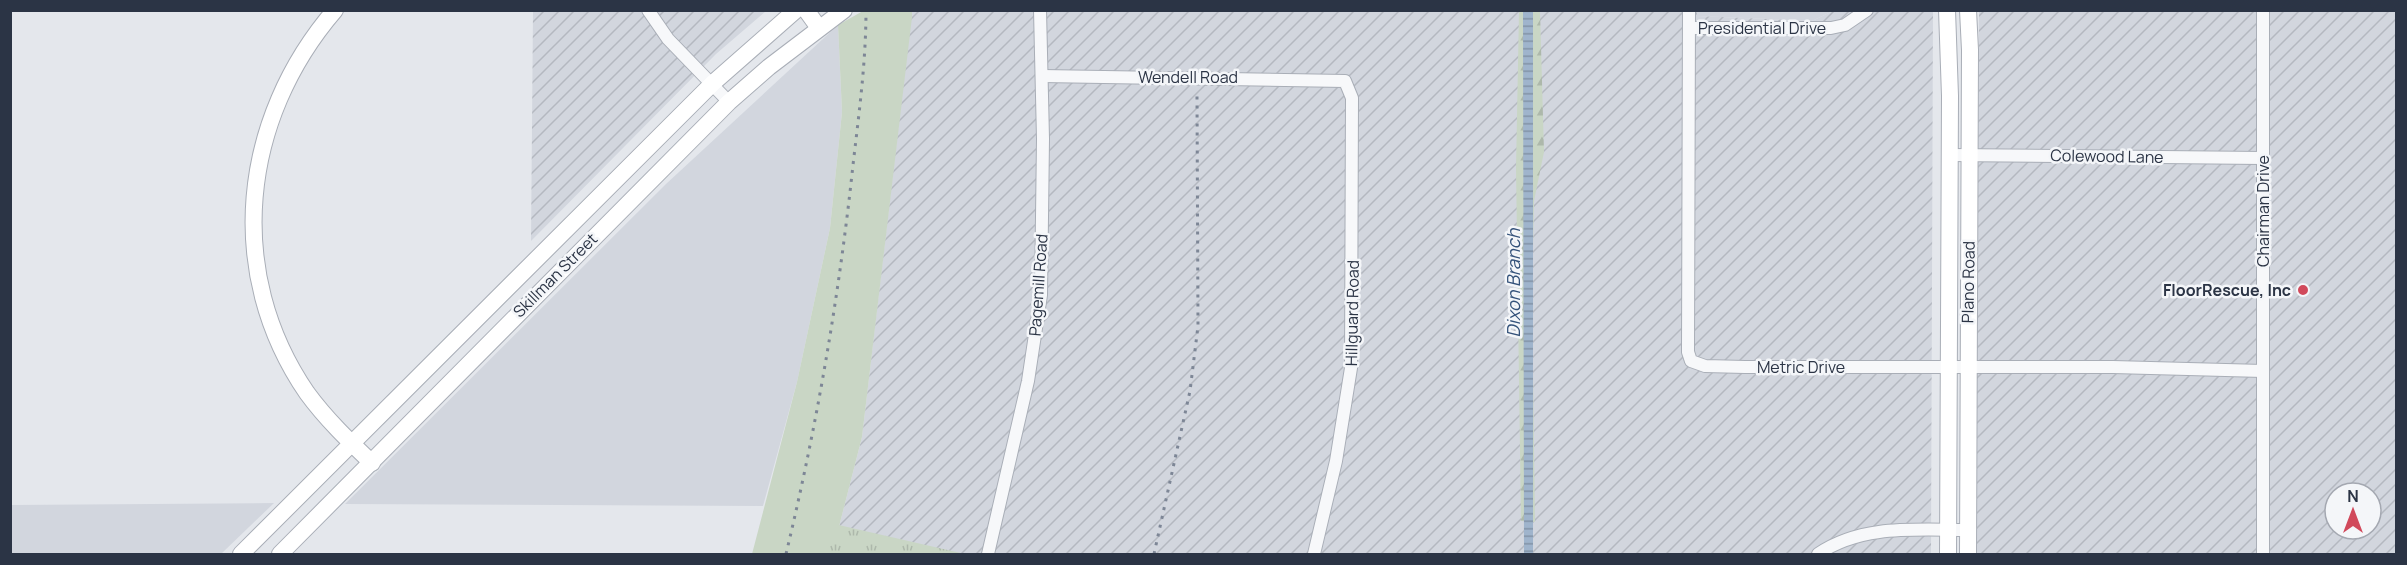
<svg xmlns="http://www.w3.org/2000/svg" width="2407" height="565" font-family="Manrope,sans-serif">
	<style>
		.built { fill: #d2d6de }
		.industrial { fill: url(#industrial-furrows); fill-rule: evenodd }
		.grass { fill: #c9d6c5 }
		.forest { fill: url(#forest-firs) }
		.park { fill: url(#park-tufts) }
		.water { fill: url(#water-rules) }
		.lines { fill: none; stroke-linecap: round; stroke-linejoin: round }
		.street-casing { stroke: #a9aeb7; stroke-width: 14 }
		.secondary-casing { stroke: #a9aeb7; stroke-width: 18 }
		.street { stroke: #f7f8fa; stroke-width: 12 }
		.secondary { stroke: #fff; stroke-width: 16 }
		.rail { stroke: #7d8696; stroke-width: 3; stroke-dasharray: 3 6; stroke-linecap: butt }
		.poi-dot { fill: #d1495b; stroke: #f4f6f9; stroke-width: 2 }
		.labels { text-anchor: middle; stroke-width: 5; stroke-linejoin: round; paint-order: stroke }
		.street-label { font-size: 16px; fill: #2b3445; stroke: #f4f6f9 }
		.poi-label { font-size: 16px; font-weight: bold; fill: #2b3445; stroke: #f4f6f9; text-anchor: end }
		.water-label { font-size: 18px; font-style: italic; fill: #34527a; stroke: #f4f6f9 }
	</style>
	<defs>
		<pattern id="industrial-furrows" width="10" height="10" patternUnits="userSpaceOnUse" patternTransform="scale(1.5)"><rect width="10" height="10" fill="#d2d6de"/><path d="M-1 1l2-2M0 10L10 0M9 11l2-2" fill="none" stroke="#b4b8c0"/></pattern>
		<pattern id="forest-firs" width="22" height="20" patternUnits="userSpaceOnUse" patternTransform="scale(1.5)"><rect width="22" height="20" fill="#c9d6c5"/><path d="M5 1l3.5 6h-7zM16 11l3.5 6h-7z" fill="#adb8ab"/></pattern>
		<pattern id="park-tufts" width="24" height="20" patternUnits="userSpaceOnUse" patternTransform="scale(1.5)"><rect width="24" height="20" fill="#c9d6c5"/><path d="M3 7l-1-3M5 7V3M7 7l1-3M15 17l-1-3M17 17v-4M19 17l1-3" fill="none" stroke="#adb8ab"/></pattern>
		<pattern id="water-rules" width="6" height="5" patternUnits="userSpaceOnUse" patternTransform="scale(1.5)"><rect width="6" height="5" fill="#9fb4cc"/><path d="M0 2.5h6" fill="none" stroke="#8293a7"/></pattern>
	</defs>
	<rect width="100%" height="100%" fill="#e4e7ec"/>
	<g class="built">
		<polygon points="1697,11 1833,11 1812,21 1697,16"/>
		<polygon points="838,25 842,112 830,228 797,382 763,506 345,504 666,184"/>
		<polygon points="274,503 221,554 11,554 11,505"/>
	</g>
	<g class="industrial">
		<polygon points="1697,10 1697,16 1812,21 1833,11 1933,11 1931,554 832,554 862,437 912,11"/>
		<polygon points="533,11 766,11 716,54 531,241"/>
		<path d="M1979,11H2396V554H1975ZM2335,493H2371V529H2335Z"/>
	</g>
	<polygon class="grass" points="863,11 912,11 912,17 862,437 832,554 752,554 797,382 830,228 842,112 838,25"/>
	<polygon class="forest" points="1519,11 1540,11 1544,152 1534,201 1532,296 1535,522 1521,521 1516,168"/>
	<polygon class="park" points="830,523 965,554 822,554"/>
	<polygon class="water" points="1523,11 1533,11 1533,554 1524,554"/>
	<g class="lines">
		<defs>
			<g id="street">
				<polyline points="648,10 668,39 729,102"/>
				<polyline points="1689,10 1688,352 1691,361 1705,366 1745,367 2113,367 2263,371"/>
				<polyline points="1689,28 1831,28 1845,25 1867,10"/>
				<polyline points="1042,76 1345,81 1352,98 1351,368 1336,461 1314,554"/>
				<polyline points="1950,155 2263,158"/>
				<polyline points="988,554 1028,381 1041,295 1043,139 1040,10"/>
				<path d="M1818,554C1862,524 1916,530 1968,530"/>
				<polyline points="2263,554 2263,10"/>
			</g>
			<g id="secondary">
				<path d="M335,10C241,119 224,272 307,393C326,419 349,441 372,463"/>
				<polyline points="806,10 819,28"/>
				<polyline points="1947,10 1950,96 1948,554"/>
				<polyline points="1968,10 1970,50 1968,554"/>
				<polyline points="241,554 713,83 796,10"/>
				<polyline points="280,554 729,102 769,67 844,10"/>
			</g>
		</defs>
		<use href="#street" class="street-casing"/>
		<use href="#secondary" class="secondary-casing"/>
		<use href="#street" class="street"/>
		<use href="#secondary" class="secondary"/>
		<g class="rail">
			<path d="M786,554C817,425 839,296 853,165C859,113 866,62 866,10"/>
			<polyline points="1154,554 1190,391 1198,326 1197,96"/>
		</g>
	</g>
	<circle class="poi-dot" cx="2303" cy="290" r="6"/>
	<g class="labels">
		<g class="street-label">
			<text x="1762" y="34">Presidential Drive</text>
			<text x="1188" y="83">Wendell Road</text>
			<text transform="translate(2107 156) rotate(1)" y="6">Colewood Lane</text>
			<text transform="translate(2263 211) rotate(-90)" y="6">Chairman Drive</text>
			<text transform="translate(555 275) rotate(-45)" y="6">Skillman Street</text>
			<text transform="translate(1968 282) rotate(-89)" y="6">Plano Road</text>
			<text transform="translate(1038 285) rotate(-86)" y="6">Pagemill Road</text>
			<text transform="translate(1352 313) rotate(-89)" y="6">Hillguard Road</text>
			<text x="1801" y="373">Metric Drive</text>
		</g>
		<g class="poi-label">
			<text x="2291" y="296">FloorRescue, Inc</text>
		</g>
		<g class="water-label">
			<text transform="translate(1514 283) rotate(-90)" y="6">Dixon Branch</text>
		</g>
	</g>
	<rect width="2407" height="565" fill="none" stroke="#2b3445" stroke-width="24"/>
	<g transform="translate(2353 511)"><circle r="28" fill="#f4f6f9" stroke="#a4a8b1" stroke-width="1.5"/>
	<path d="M0-4.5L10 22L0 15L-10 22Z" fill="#d1495b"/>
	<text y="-9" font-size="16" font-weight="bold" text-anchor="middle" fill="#2b3445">N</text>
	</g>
</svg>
